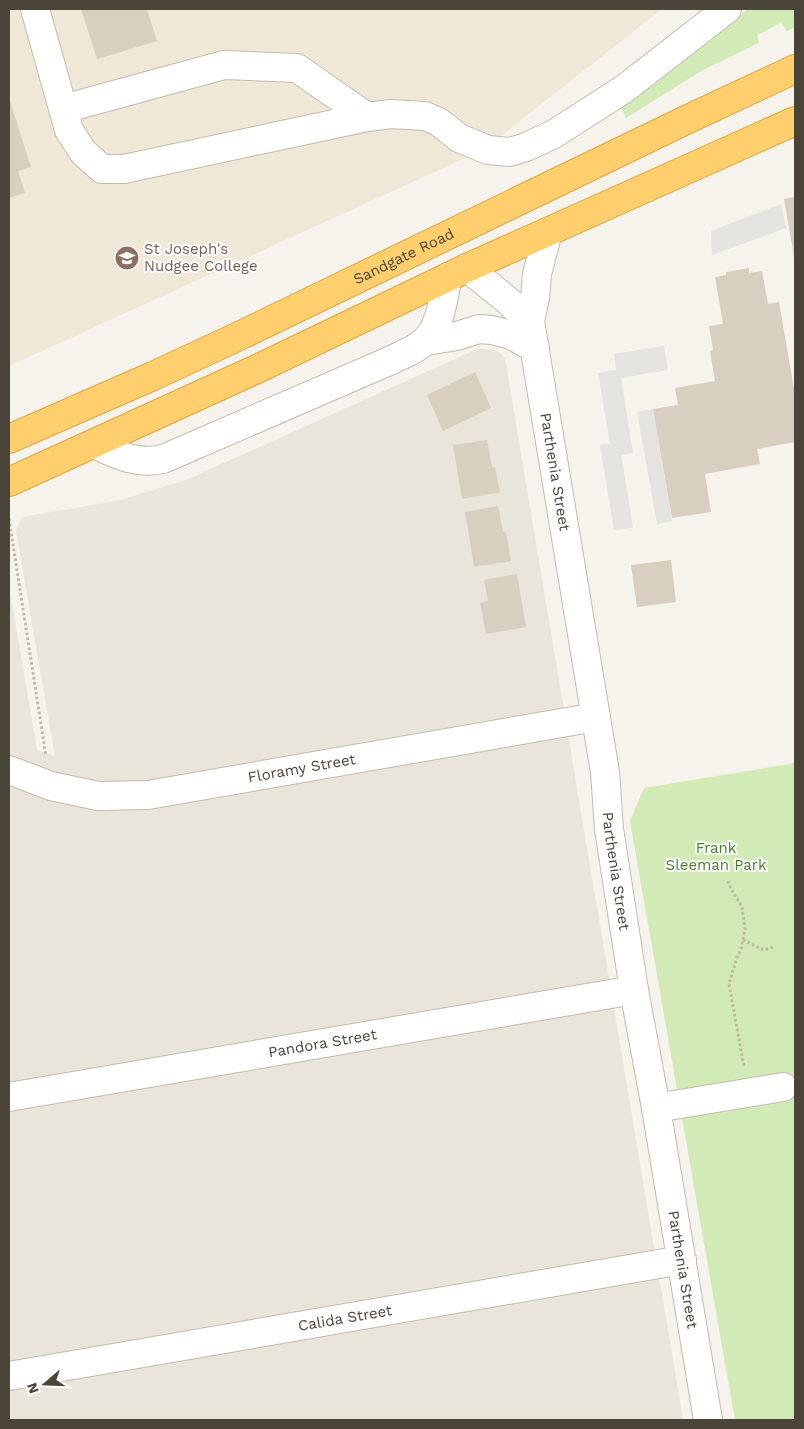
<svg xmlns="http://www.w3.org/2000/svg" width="804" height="1429" font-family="'Work Sans',sans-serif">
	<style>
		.residential { fill: #eae5da }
		.education { fill: #efe8d6 }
		.green { fill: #d2eab5 }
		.parking { fill: #e5e3e0 }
		.building { fill: #d8cfc1 }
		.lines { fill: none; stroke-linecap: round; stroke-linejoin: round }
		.minor-casing { stroke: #c2bbae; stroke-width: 30 }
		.highway-casing { stroke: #e0a43c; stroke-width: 30 }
		.path { stroke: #c4b79f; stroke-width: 3; stroke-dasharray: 2.5 2.5; stroke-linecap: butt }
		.minor { stroke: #fff; stroke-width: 28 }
		.highway { stroke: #ffcf6e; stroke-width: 28 }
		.labels { text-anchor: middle; stroke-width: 4; stroke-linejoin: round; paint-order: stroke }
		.education-label { font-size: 15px; fill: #785e54; stroke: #fff; text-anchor: start }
		.street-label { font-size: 15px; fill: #4b4439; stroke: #fff }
		.park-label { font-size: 15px; fill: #4a7f2a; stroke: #fff }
	</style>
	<rect width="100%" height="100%" fill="#f6f3ec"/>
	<polygon class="residential" points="477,349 490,349 499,352 505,358 683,1420 9,1420 9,586 37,750 55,756 16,531 22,517 117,501 186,480"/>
	<polygon class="education" points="9,9 662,9 483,150 9,366"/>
	<g class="green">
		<polygon points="748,9 795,9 795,27 787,31 781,23 757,35 759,43 701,71 626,118 620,105"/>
		<polygon points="795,763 795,1420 735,1420 630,821 644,788"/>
	</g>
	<g class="parking">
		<polygon points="781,204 786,228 712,255 711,231"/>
		<polygon points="664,346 668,370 621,378 633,453 621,455 633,528 614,530 600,445 610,444 598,373 616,370 614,354"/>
		<polygon points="653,409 672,521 657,524 637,412"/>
	</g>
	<g class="building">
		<polygon points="81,9 147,9 157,41 97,59"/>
		<polygon points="9,98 31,167 18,171 25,193 9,198"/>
		<polygon points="795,197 795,257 794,257 784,199"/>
		<polygon points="749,268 749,273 762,271 768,304 779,302 795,395 795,442 757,449 760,464 705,474 711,512 672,518 653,409 678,405 675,388 715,381 710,351 713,350 709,326 723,324 715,277 726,275 726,272"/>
		<polygon points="475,372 491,408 443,431 427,395"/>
		<polygon points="487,440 492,467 495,467 500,492 462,499 453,445"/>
		<polygon points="498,506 503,532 506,532 511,561 474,567 465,512"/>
		<polygon points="671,560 676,602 637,607 631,565"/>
		<polygon points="517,574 526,627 486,634 480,603 488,601 484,580"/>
	</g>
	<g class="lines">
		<defs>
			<g id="minor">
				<polyline points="35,9 69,130 83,152 102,169 124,169 367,117 391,114 425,116 439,122 459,138 488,150 510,152 526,147 554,134 624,89 727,9"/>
				<polyline points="63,109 224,65 297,68 367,117"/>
				<path id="s1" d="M548,232L537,274L535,298L530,321L605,772L609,829L634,990L656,1108L708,1420"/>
				<polyline points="467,268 506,299 530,321"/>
				<polyline points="426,341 457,336 479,329 492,330 511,335 535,348"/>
				<path d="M94,444C117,455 137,465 163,459L387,362C399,356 414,351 424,342C441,327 443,298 448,277"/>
				<path id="s2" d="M9,770L51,786L98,796L148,795L596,717"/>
				<path id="s3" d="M9,1097L634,990"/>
				<polyline points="656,1108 783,1087"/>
				<path id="s4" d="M9,1376L682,1260"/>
			</g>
			<g id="highway">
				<path id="s5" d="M9,439L153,376L237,337L686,120L795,69"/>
				<polyline points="9,482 257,369 467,268 795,121"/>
			</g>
		</defs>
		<use href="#minor" class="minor-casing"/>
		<use href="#highway" class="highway-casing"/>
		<g class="path">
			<polyline points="9,519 46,756"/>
			<polyline points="728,881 731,889 742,907 745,929 741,950 737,957 729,984 744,1067"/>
			<polyline points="743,940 764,950 774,947"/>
		</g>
		<use href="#minor" class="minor"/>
		<use href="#highway" class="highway"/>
	</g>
	<defs>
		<symbol id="school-disc" viewBox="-11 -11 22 22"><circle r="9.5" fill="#8d6e63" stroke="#fff"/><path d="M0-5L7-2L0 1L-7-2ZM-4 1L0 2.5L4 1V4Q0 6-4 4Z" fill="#fff"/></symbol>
	</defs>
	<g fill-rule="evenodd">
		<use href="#school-disc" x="113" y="244" width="28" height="28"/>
	</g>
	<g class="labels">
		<g class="education-label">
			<text x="144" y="254">St Joseph's<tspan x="144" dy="17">Nudgee College</tspan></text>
		</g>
		<g class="street-label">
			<text dy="5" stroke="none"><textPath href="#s5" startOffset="435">Sandgate Road</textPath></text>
			<text dy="5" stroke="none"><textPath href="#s1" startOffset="244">Parthenia Street</textPath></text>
			<text dy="5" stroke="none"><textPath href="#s2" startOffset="299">Floramy Street</textPath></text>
			<text dy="5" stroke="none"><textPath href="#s1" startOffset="648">Parthenia Street</textPath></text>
			<text dy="5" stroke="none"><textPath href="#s3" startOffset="318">Pandora Street</textPath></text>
			<text dy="5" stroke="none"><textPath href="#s1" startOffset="1052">Parthenia Street</textPath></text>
			<text dy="5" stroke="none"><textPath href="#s4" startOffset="341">Calida Street</textPath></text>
		</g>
		<g class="park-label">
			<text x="716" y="853">Frank<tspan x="716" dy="17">Sleeman Park</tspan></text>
		</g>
	</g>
	<rect width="804" height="1429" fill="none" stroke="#4b4439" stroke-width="20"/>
	<g transform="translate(45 1384) rotate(251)" stroke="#ffffff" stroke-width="4" paint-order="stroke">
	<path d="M0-4L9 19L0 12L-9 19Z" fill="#4b4439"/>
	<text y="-8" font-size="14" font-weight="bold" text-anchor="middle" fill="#4b4439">N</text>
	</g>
</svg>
